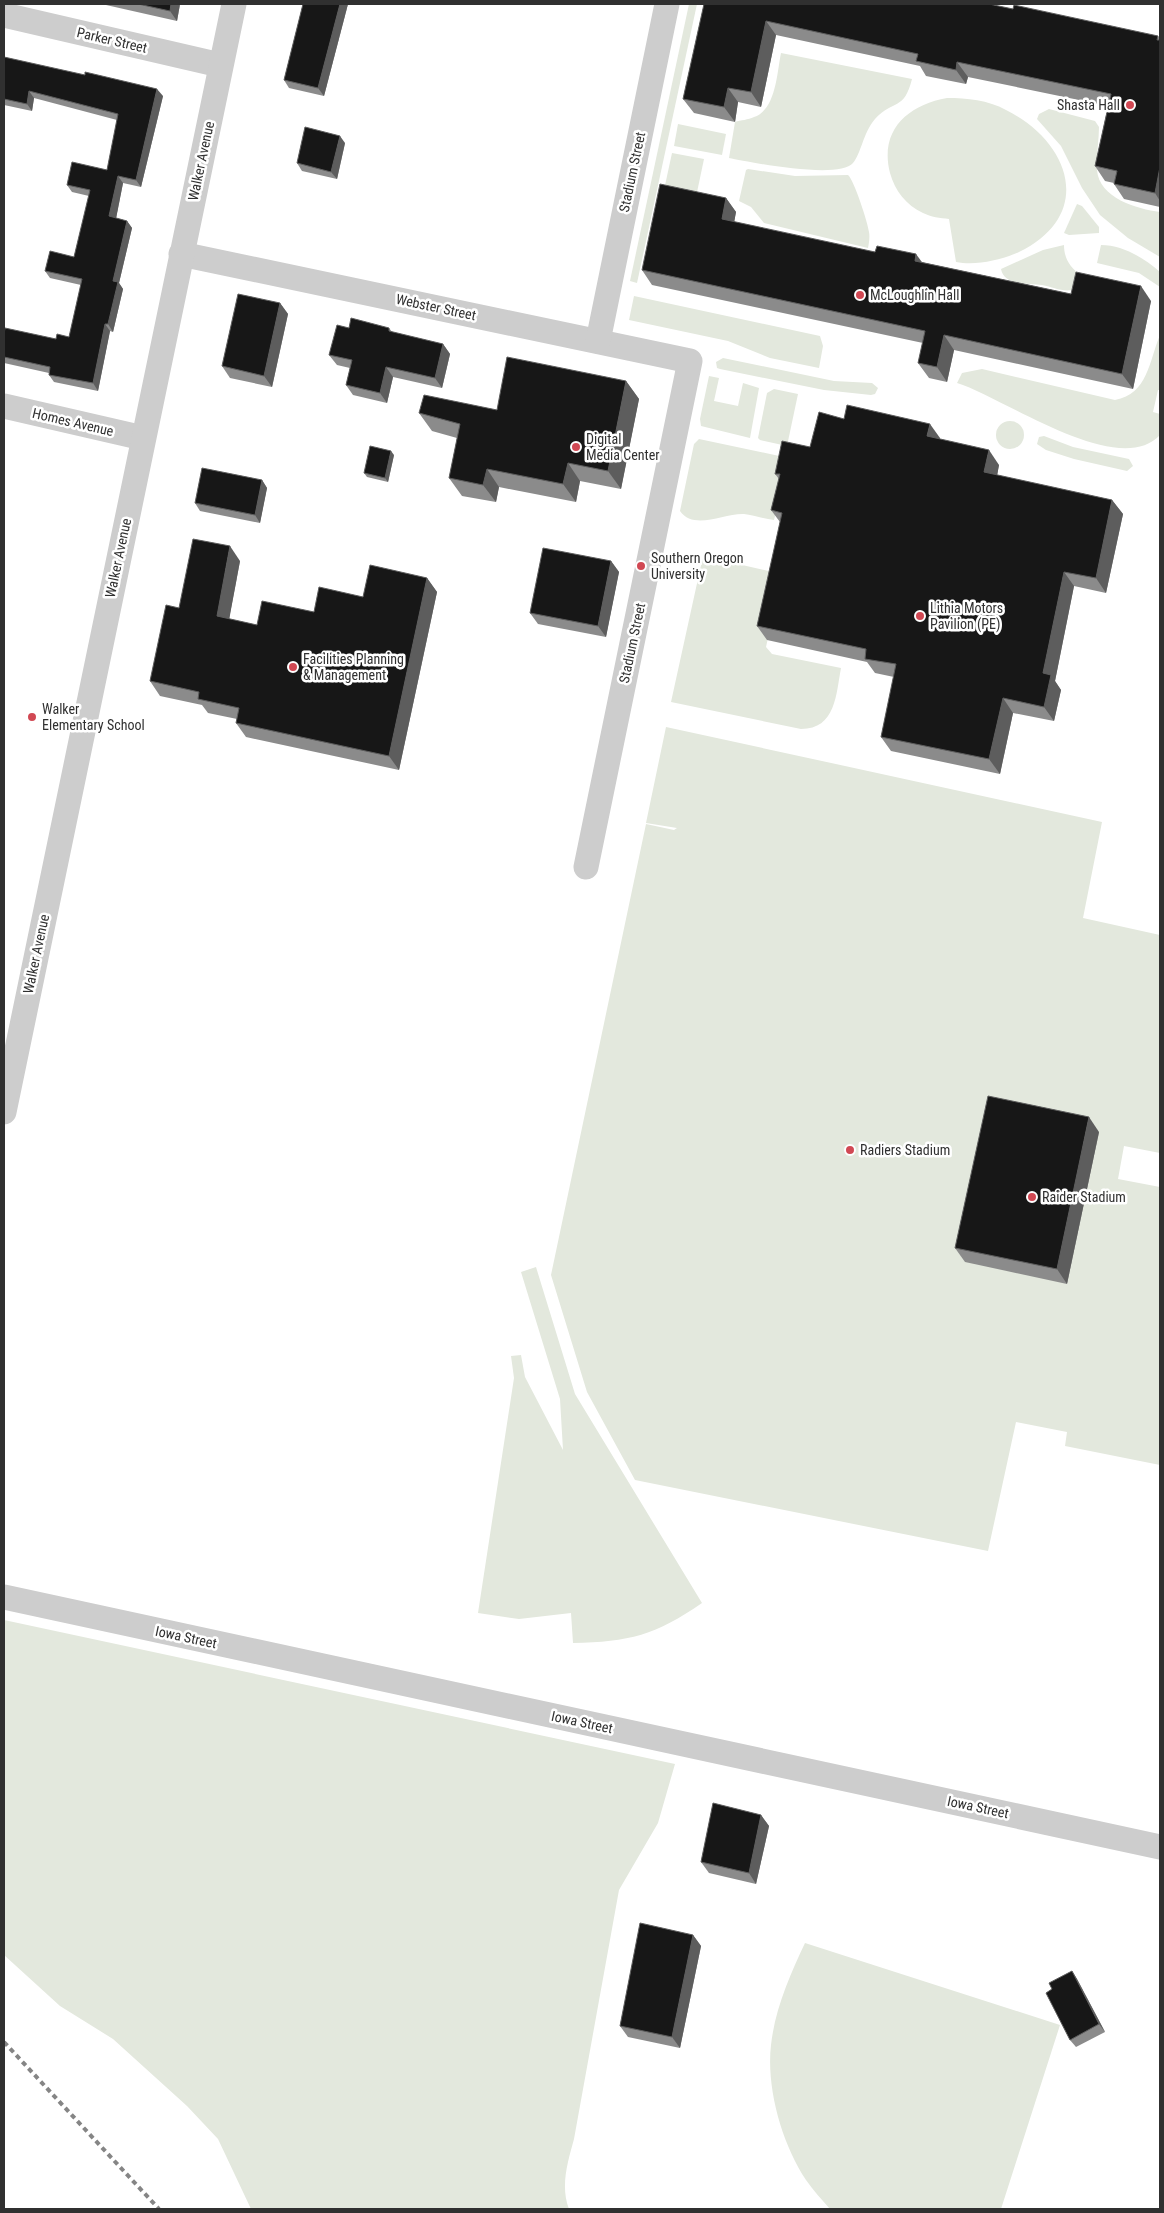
<svg xmlns="http://www.w3.org/2000/svg" width="1164" height="2213" font-family="'Roboto Condensed',sans-serif">
	<style>
		.green { fill: #e3e8dd }
		.lines { fill: none; stroke-linecap: round; stroke-linejoin: round }
		.minor { stroke: #cdcdcd; stroke-width: 25 }
		.rail { stroke: #858585; stroke-width: 4; stroke-dasharray: 5 4; stroke-linecap: butt }
		.wall { fill: #8b8b8b }
		.shaded-wall { fill: #5d5d5d }
		.building { fill: #171717; stroke: #5d5d5d }
		.poi-dot { fill: #d14853; stroke: #fff; stroke-width: 2 }
		.labels { text-anchor: middle; stroke-width: 5; stroke-linejoin: round; paint-order: stroke }
		.street-label { font-size: 14px; fill: #303030; stroke: #fff }
		.poi-label { font-size: 14px; fill: #303030; stroke: #fff; text-anchor: start }
	</style>
	<rect width="100%" height="100%" fill="#fff"/>
	<g class="green">
		<polygon points="689,4 697,4 637,283 630,281"/>
		<path d="M781,53L912,79C904,111 894,99 875,119C863,133 861,154 853,163C839,180 749,162 729,158L735,122C741,120 748,120 754,117C776,110 777,72 781,53Z"/>
		<path d="M947,98C967,98 988,100 1006,110C1071,142 1095,215 1019,252C1001,260 976,266 956,262L949,219C940,218 931,217 923,213C906,205 895,191 890,173C879,130 908,105 947,98Z"/>
		<path d="M1049,109L1095,121L1099,127C1099,141 1096,156 1097,170C1099,198 1137,209 1160,212V257L1128,238L1100,215L1082,188L1061,146L1037,119L1039,114Z"/>
		<polygon points="678,124 726,134 722,155 674,146"/>
		<polygon points="672,153 704,159 696,197 664,190"/>
		<path d="M748,169L795,176L848,175C854,180 868,223 869,232C870,237 869,243 868,248L764,223L751,207L739,201L746,170Z"/>
		<polygon points="1077,204 1082,206 1099,227 1099,233 1069,235 1064,233"/>
		<path d="M1064,245C1064,258 1070,268 1081,275L1073,290C1061,292 1053,287 1042,285C1029,283 1004,286 1001,269L1043,250Z"/>
		<path d="M1101,245C1123,245 1144,258 1160,272V287L1139,273L1097,263Z"/>
		<polygon points="634,296 820,336 823,346 819,368 770,358 728,341 629,320"/>
		<path d="M1160,335V390H1158L1153,412L1160,414V435C1118,480 1003,397 957,383L962,373L982,369L1115,400C1148,394 1149,361 1160,335Z"/>
		<polygon points="723,358 834,381 872,383 878,388 875,394 871,395 824,390 720,369 717,368 716,362"/>
		<polygon points="709,376 719,378 714,401 738,406 743,383 759,388 750,438 701,426 700,419"/>
		<polygon points="774,389 798,394 787,446 760,440 758,438 767,393"/>
		<circle cx="1010" cy="435" r="14"/>
		<polygon points="1044,436 1073,447 1129,459 1133,466 1127,471 1074,459 1046,450 1037,444 1039,437"/>
		<path d="M699,439L784,457L781,492L774,520C764,519 753,515 744,514C724,513 694,531 680,511L694,444Z"/>
		<path d="M703,556L782,574L766,647L772,654L841,668C836,694 836,729 801,729L671,702Z"/>
		<polygon points="666,727 1102,822 1083,918 1160,935 1160,1153 1124,1146 1118,1179 1160,1187 1160,1465 1065,1446 1067,1432 1016,1422 988,1551 635,1480 587,1392 551,1275 646,824 674,830 677,828 646,823"/>
		<path d="M536,1267L575,1394L702,1603C656,1635 629,1642 573,1643L571,1613L519,1619L478,1613L514,1378L511,1356L521,1355L525,1377L563,1450L560,1399L521,1272Z"/>
		<path d="M4,1620L675,1764L658,1823L619,1890L574,2139C568,2161 560,2186 569,2209H251L218,2139L187,2106L113,2039L60,2006L4,1955Z"/>
		<path d="M805,1943L1060,2025L1001,2209H830C822,2200 813,2190 806,2180C782,2144 766,2088 771,2045C775,2009 790,1975 805,1943Z"/>
	</g>
	<g class="lines">
		<g class="minor">
			<polyline points="4,15 220,65"/>
			<polyline points="181,254 690,361 586,867"/>
			<polyline points="598,341 667,4"/>
			<polyline points="4,406 143,438"/>
			<polyline points="4,1112 234,4"/>
			<polyline points="4,1597 1160,1847"/>
		</g>
		<polyline class="rail" points="4,2042 159,2209"/>
	</g>
	<g class="wall">
		<polygon points="106,4 180,4 177,21 106,5"/>
		<polygon points="303,4 348,4 324,96 289,88 284,80"/>
		<polygon points="704,4 1158,36 1160,39 1160,207 1124,199 1114,184 1114,183 1105,181 1095,166 1108,106 968,77 966,84 926,76 920,66 776,35 761,107 738,102 735,122 694,113 683,99"/>
		<polygon points="4,57 163,96 141,187 123,183 116,218 127,221 132,228 119,283 123,289 113,332 110,331 98,391 54,382 49,375 49,373 4,363 4,334 56,339 69,337 81,285 50,278 45,271 74,257 89,196 72,192 67,185 107,170 117,120 34,98 32,111 4,105"/>
		<polygon points="345,143 337,179 302,171 297,163"/>
		<polygon points="726,198 736,212 734,222 1071,294 1151,301 1133,389 954,350 947,382 929,378 918,363 923,343 652,285 642,270"/>
		<polygon points="280,303 288,314 272,387 230,378 222,366"/>
		<polygon points="349,328 389,328 392,332 443,344 450,354 442,388 393,377 387,403 353,395 346,385 350,368 337,365 329,355"/>
		<polygon points="626,381 639,399 621,489 580,481 576,502 499,487 496,502 462,496 449,478 457,438 432,431 419,413 497,410"/>
		<polygon points="844,419 940,438 940,439 999,465 997,475 1112,500 1123,514 1106,593 1074,586 1055,681 1061,690 1054,721 1013,713 1000,774 891,751 881,737 894,677 875,673 867,662 767,640 757,626 780,522 771,510 779,479 775,474 810,447"/>
		<polygon points="394,455 388,482 367,477 364,473"/>
		<polygon points="262,480 267,488 260,523 200,511 195,503"/>
		<polygon points="240,561 229,619 257,625 314,612 427,578 437,592 399,770 246,737 236,723 237,719 208,713 202,705 160,696 150,681 179,608"/>
		<polygon points="611,561 619,572 606,637 538,624 530,613"/>
		<polygon points="1099,1132 1067,1284 965,1262 955,1248"/>
		<polygon points="761,1815 769,1826 756,1884 709,1873 701,1862"/>
		<polygon points="693,1935 701,1946 680,2048 628,2037 620,2026"/>
		<polygon points="1072,1971 1077,1979 1105,2032 1076,2047 1070,2040 1052,1989"/>
	</g>
	<g class="shaded-wall">
		<polygon points="171,4 180,4 177,21 170,11"/>
		<polygon points="340,4 348,4 324,96 318,88"/>
		<polygon points="766,21 776,35 761,107 751,92"/>
		<polygon points="957,62 968,77 966,84 956,70"/>
		<polygon points="728,88 738,102 735,122 724,107"/>
		<polygon points="157,89 163,96 141,187 136,180"/>
		<polygon points="29,91 34,98 32,111 27,104"/>
		<polygon points="340,136 345,143 337,179 331,172"/>
		<polygon points="1160,167 1160,201 1155,193"/>
		<polygon points="118,176 123,183 115,224 109,216"/>
		<polygon points="726,198 736,212 732,234 722,219"/>
		<polygon points="127,221 132,228 119,283 123,289 113,332 108,324 113,281"/>
		<polygon points="916,254 927,269 915,261"/>
		<polygon points="1141,286 1151,301 1133,389 1122,374"/>
		<polygon points="280,303 288,314 272,387 264,376"/>
		<polygon points="105,324 110,331 98,391 93,383"/>
		<polygon points="944,335 954,350 947,382 937,367"/>
		<polygon points="443,344 450,354 442,388 435,378"/>
		<polygon points="386,367 393,377 387,403 380,393"/>
		<polygon points="626,381 639,399 621,489 608,471"/>
		<polygon points="930,424 940,438 937,451 927,436"/>
		<polygon points="989,450 999,465 995,487 984,472"/>
		<polygon points="391,451 394,455 388,482 385,478"/>
		<polygon points="568,463 580,481 576,502 563,484"/>
		<polygon points="487,469 499,487 496,502 483,485"/>
		<polygon points="262,480 267,488 260,523 255,515"/>
		<polygon points="1112,500 1123,514 1106,593 1096,578"/>
		<polygon points="230,546 240,561 227,631 217,616"/>
		<polygon points="611,561 619,572 606,637 598,626"/>
		<polygon points="1064,572 1074,586 1055,681 1061,690 1054,721 1044,707 1043,673"/>
		<polygon points="427,578 437,592 399,770 389,756"/>
		<polygon points="1003,698 1013,713 1000,774 989,759"/>
		<polygon points="1089,1117 1099,1132 1067,1284 1057,1269"/>
		<polygon points="761,1815 769,1826 756,1884 749,1873"/>
		<polygon points="693,1935 701,1946 680,2048 672,2037"/>
		<polygon points="1072,1971 1077,1979 1105,2032 1099,2024"/>
	</g>
	<g class="building">
		<polygon points="138,4 171,4 170,11"/>
		<polygon points="303,4 340,4 318,88 284,80"/>
		<polygon points="704,4 989,4 1013,9 1014,5 1158,36 1157,40 1160,40 1160,167 1155,193 1114,184 1117,171 1095,166 1111,94 957,62 956,70 916,61 918,54 766,21 751,92 728,88 724,107 683,99"/>
		<polygon points="4,57 85,75 85,72 157,89 136,180 118,176 109,216 127,221 113,281 118,282 108,324 105,324 93,383 49,375 50,367 4,357 4,334 5,328 56,339 57,334 69,337 82,279 45,271 50,251 74,257 90,190 67,185 72,162 107,170 118,114 29,91 27,104 4,99"/>
		<polygon points="305,127 340,136 331,172 297,163"/>
		<polygon points="660,184 726,198 722,219 875,252 877,246 916,254 915,261 1071,294 1076,272 1141,286 1122,374 944,335 937,367 918,363 925,331 642,270"/>
		<polygon points="238,294 280,303 264,376 222,366"/>
		<polygon points="351,318 389,328 389,331 443,344 435,378 386,367 380,393 346,385 352,360 329,355 337,325 349,328"/>
		<polygon points="507,357 626,381 608,471 568,463 563,484 487,469 483,485 449,478 460,424 419,413 424,395 497,410"/>
		<polygon points="847,405 930,424 927,436 989,450 984,472 1112,500 1096,578 1064,572 1043,673 1051,675 1044,707 1003,698 989,759 881,737 896,664 865,659 866,649 757,626 782,513 771,510 780,474 775,474 782,441 810,447 819,412 844,419"/>
		<polygon points="370,446 391,451 385,478 364,473"/>
		<polygon points="202,468 262,480 255,515 195,503"/>
		<polygon points="193,539 230,546 217,616 257,625 262,601 314,612 319,587 363,597 370,565 427,578 389,756 236,723 239,708 198,699 199,692 150,681 166,605 179,608"/>
		<polygon points="543,548 611,561 598,626 530,613"/>
		<polygon points="988,1096 1089,1117 1057,1269 955,1248"/>
		<polygon points="713,1803 761,1815 749,1873 701,1862"/>
		<polygon points="640,1923 693,1935 672,2037 620,2026"/>
		<polygon points="1072,1971 1099,2024 1070,2040 1046,1993 1052,1989 1049,1983"/>
	</g>
	<g class="poi-dot">
		<circle cx="1130" cy="105" r="5"/>
		<circle cx="860" cy="295" r="5"/>
		<circle cx="576" cy="447" r="5"/>
		<circle cx="641" cy="566" r="5"/>
		<circle cx="920" cy="616" r="5"/>
		<circle cx="293" cy="667" r="5"/>
		<circle cx="32" cy="717" r="5"/>
		<circle cx="850" cy="1150" r="5"/>
		<circle cx="1032" cy="1197" r="5"/>
	</g>
	<g class="labels">
		<g class="street-label">
			<text transform="translate(112 40) rotate(13)" y="5">Parker Street</text>
			<text transform="translate(201 161) rotate(-78)" y="5">Walker Avenue</text>
			<text transform="translate(632 172) rotate(-78)" y="5">Stadium Street</text>
			<text transform="translate(436 307) rotate(12)" y="5">Webster Street</text>
			<text transform="translate(73 422) rotate(13)" y="5">Homes Avenue</text>
			<text transform="translate(118 558) rotate(-78)" y="5">Walker Avenue</text>
			<text transform="translate(632 643) rotate(-78)" y="5">Stadium Street</text>
			<text transform="translate(36 954) rotate(-78)" y="5">Walker Avenue</text>
			<text transform="translate(186 1637) rotate(12)" y="5">Iowa Street</text>
			<text transform="translate(582 1722) rotate(12)" y="5">Iowa Street</text>
			<text transform="translate(978 1807) rotate(12)" y="5">Iowa Street</text>
		</g>
		<g class="poi-label">
			<text x="1120" y="110" text-anchor="end">Shasta Hall</text>
			<text x="870" y="300">McLoughlin Hall</text>
			<text x="586" y="444">Digital<tspan x="586" dy="16">Media Center</tspan></text>
			<text x="651" y="563">Southern Oregon<tspan x="651" dy="16">University</tspan></text>
			<text x="930" y="613">Lithia Motors<tspan x="930" dy="16">Pavilion (PE)</tspan></text>
			<text x="303" y="664">Facilities Planning<tspan x="303" dy="16">&amp; Management</tspan></text>
			<text x="42" y="714">Walker<tspan x="42" dy="16">Elementary School</tspan></text>
			<text x="860" y="1155">Radiers Stadium</text>
			<text x="1042" y="1202">Raider Stadium</text>
		</g>
	</g>
	<rect width="1164" height="2213" fill="none" stroke="#303030" stroke-width="10"/>
</svg>
